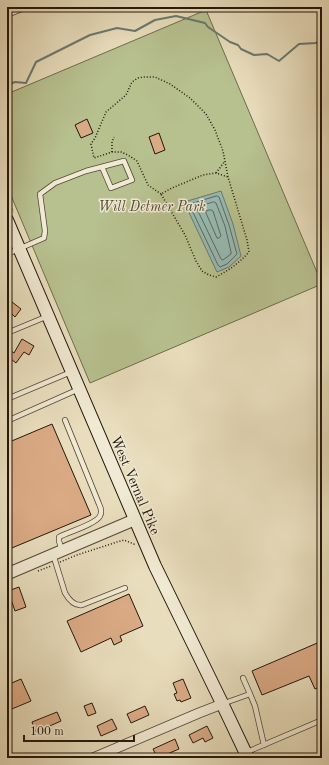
<svg xmlns="http://www.w3.org/2000/svg" width="329" height="765" font-family="'Old Standard TT',serif">
	<style>
		.green { fill: #b7c08f; stroke: #6d6c4d }
		.water { fill: #97bbb4; stroke: #697970 }
		.lines { fill: none; stroke-linecap: round; stroke-linejoin: round }
		.shore { stroke: #5d6960; stroke-width: 1 }
		.stream { stroke: #697970; stroke-width: 2 }
		.building { fill: #daaa85; stroke: #23170b }
		.service-casing { stroke: #544837; stroke-width: 6 }
		.minor-casing { stroke: #544837; stroke-width: 11 }
		.tertiary-casing { stroke: #544837; stroke-width: 13 }
		.secondary-casing { stroke: #23170b; stroke-width: 14 }
		.path { stroke: #23170b; stroke-width: 1.5; stroke-dasharray: 1 2; stroke-linecap: butt }
		.service { stroke: #f0e9d3; stroke-width: 4.5 }
		.minor { stroke: #f0e9d3; stroke-width: 9 }
		.tertiary { stroke: #f0e9d3; stroke-width: 11 }
		.secondary { stroke: #f0e9d3; stroke-width: 12 }
		.labels { text-anchor: middle; stroke-width: 3; stroke-linejoin: round; paint-order: stroke }
		.park-label { font-size: 14px; font-style: italic; fill: #4f4a33; stroke: #f0e9d3 }
		.street-label { font-size: 14px; fill: #23170b; stroke: #f0e9d3 }
	</style>
	<rect width="100%" height="100%" fill="#e8ddbc"/>
	<filter id="stains"><feTurbulence type="fractalNoise" baseFrequency=".005" numOctaves="4"/><feColorMatrix values="0 0 0 0 .2 0 0 0 0 .09 0 0 0 0 .02 0 0 0 .5 -.17"/></filter>
	<radialGradient id="worn" r=".72"><stop offset=".6" stop-color="#630" stop-opacity="0"/><stop offset="1" stop-color="#630" stop-opacity=".3"/></radialGradient>
	<polygon class="green" points="206,10 322,284 90,383 7,186 7,94"/>
	<polygon class="water" points="221,191 233,224 241,256 229,267 217,272 184,202"/>
	<g class="lines">
		<g class="shore">
			<polygon points="217,196 219,197 229,225 237,254 227,264 220,267 218,265 190,206 191,204"/>
			<polygon points="214,202 216,203 225,226 231,252 231,254 223,260 221,259 197,209 198,207"/>
			<polygon points="211,210 213,211 221,236 219,238 217,238 206,213 206,211"/>
		</g>
		<polyline class="stream" points="7,85 15,82 26,83 36,62 90,35 117,28 135,31 155,20 176,16 205,23 208,27 230,42 238,45 241,49 254,55 267,54 279,61 299,44 316,43 322,40"/>
	</g>
	<g class="building">
		<polygon points="87,119 93,133 81,138 75,125"/>
		<polygon points="159,133 165,150 155,154 149,137"/>
		<polygon points="7,298 21,309 15,317 12,314 7,320"/>
		<polygon points="22,339 34,346 29,355 24,352 16,363 7,356 7,348 14,353"/>
		<polygon points="52,424 91,515 7,550 7,443"/>
		<polygon points="19,587 26,607 15,611 8,591"/>
		<polygon points="129,594 143,626 120,636 122,641 114,645 111,638 81,652 67,621"/>
		<polygon points="322,641 322,686 315,689 309,676 262,695 252,671"/>
		<polygon points="21,679 31,701 7,711 7,685"/>
		<polygon points="183,679 191,698 181,702 180,700 177,701 174,694 177,693 173,683"/>
		<polygon points="92,703 96,713 88,716 84,706"/>
		<polygon points="145,706 149,715 131,723 127,714"/>
		<polygon points="57,712 61,721 36,732 32,722"/>
		<polygon points="112,719 117,729 101,736 97,726"/>
		<polygon points="207,726 213,738 205,742 203,738 193,743 189,735"/>
		<polygon points="175,739 179,749 165,755 167,758 144,758 155,753 153,749"/>
	</g>
	<g class="lines">
		<defs>
			<g id="service">
				<polyline points="7,15 27,7"/>
				<polyline points="7,254 44,238 45,231 40,194 55,183 86,171 124,161 132,180 111,188 102,167"/>
				<polyline points="7,333 48,316"/>
				<polyline points="7,399 71,372"/>
				<polyline points="7,421 79,389"/>
				<path d="M62,551L59,541V537C68,532 96,524 100,516C102,512 101,508 99,504L65,420"/>
				<path d="M53,554L65,593C69,600 75,606 82,605L125,588"/>
				<polyline points="243,678 250,694"/>
				<polyline points="222,704 250,694 255,706 264,745"/>
				<polyline points="247,752 322,720"/>
			</g>
			<polyline id="minor" points="93,758 199,713 222,704"/>
			<polyline id="tertiary" points="7,574 134,520"/>
			<polyline id="secondary" points="7,220 155,566 220,699 248,758"/>
		</defs>
		<use href="#service" class="service-casing"/>
		<use href="#minor" class="minor-casing"/>
		<use href="#tertiary" class="tertiary-casing"/>
		<use href="#secondary" class="secondary-casing"/>
		<g class="path">
			<polyline points="112,152 112,142 114,137"/>
			<polyline points="216,173 225,161"/>
			<path d="M161,194L148,185L137,161L128,155L121,152H112L94,158L91,144L95,138L106,112L126,95L132,82L138,78L144,77H155L170,84L190,98L206,114L215,130L223,151L228,177L247,240L249,252C238,264 229,270 216,277L209,275L202,271L196,261L185,235L161,194L172,188L203,175L216,173L228,177"/>
			<polyline points="7,198 13,212"/>
			<polyline points="60,562 77,555 117,542 124,540 134,544 136,543"/>
			<polyline points="38,571 51,566"/>
		</g>
		<use href="#service" class="service"/>
		<use href="#minor" class="minor"/>
		<use href="#tertiary" class="tertiary"/>
		<use href="#secondary" class="secondary"/>
	</g>
	<g class="labels">
		<g class="park-label">
			<text x="152" y="211">Will Detmer Park</text>
		</g>
		<g class="street-label">
			<text transform="translate(136 485) rotate(67)" y="5">West Vernal Pike</text>
		</g>
	</g>
	<rect width="329" height="765" fill="none" stroke="#e8ddbc" stroke-width="24"/>
	<rect x="8" y="8" width="313" height="749" fill="none" stroke="#23170b" stroke-width="2"/>
	<rect x="12" y="12" width="305" height="741" fill="none" stroke="#23170b"/>
	<path d="M24 735v6h110v-6" fill="none" stroke="#23170b" stroke-width="2"/>
	<text x="30" y="735" font-size="12" fill="#23170b" stroke="#f0e9d3" stroke-width="3" paint-order="stroke">100 m</text>
	<rect width="100%" height="100%" filter="url(#stains)"/>
	<rect width="100%" height="100%" fill="url(#worn)"/>
</svg>
